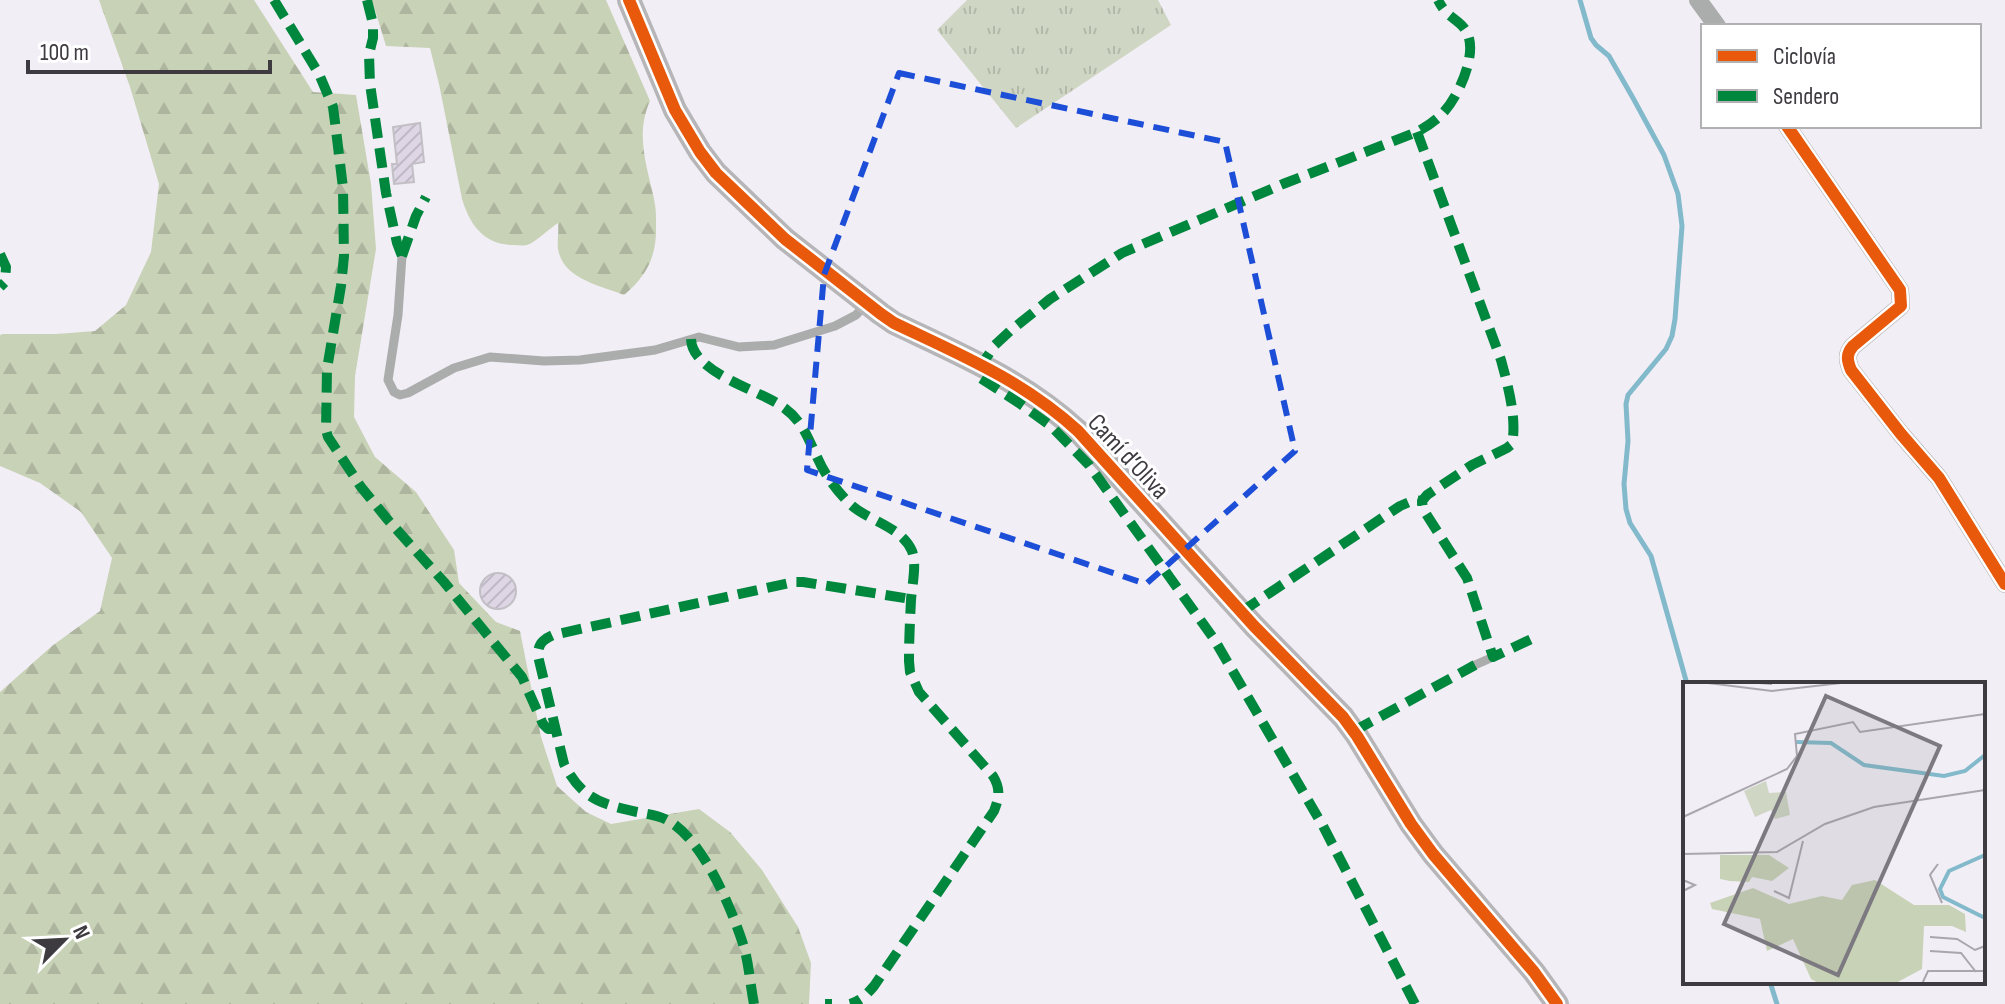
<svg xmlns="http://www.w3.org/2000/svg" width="2005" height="1004" font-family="'Sofia Sans Condensed',sans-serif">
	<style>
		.grass { fill: url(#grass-tufts) }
		.forest { fill: url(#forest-firs) }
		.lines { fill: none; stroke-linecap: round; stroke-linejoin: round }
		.stream { stroke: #83bacb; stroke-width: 5 }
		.building { fill: url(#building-hatch); stroke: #c2bfc5; stroke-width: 2 }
		.lane { stroke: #abacac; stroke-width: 9 }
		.street { stroke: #abacac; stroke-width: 18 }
		.secondary { stroke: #b6b5b8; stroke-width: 24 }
		.quiet { stroke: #00873e; stroke-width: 10; stroke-dasharray: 20 10; stroke-linecap: butt }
		.cycleway-casing { stroke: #fff; stroke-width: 17 }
		.cycleway { stroke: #e8590c; stroke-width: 12 }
		.marked { fill: none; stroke: #1d4ed8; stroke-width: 6; stroke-dasharray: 16 10; stroke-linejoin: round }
		.labels { text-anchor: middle; stroke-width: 6; stroke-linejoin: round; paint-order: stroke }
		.street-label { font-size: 26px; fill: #3d3a40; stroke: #fff }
		.inset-river { fill: none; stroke: #83bacb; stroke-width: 4 }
		.inset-road { fill: none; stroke: #aaa6ad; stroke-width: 2 }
		.view { fill: #7c7980; fill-opacity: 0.15; stroke: #7c7980; stroke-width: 4 }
		.inset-edge { fill: none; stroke: #3d3a40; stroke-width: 4 }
	</style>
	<defs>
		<pattern id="grass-tufts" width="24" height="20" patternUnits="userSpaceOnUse" patternTransform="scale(2)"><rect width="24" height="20" fill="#cfd6c3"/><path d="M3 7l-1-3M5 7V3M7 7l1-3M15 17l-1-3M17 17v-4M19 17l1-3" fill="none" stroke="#b3b8a9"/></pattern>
		<pattern id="forest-firs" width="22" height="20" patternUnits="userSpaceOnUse" patternTransform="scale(2)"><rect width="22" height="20" fill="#c8d2b6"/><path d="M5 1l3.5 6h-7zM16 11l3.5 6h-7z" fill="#adb59e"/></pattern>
		<pattern id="building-hatch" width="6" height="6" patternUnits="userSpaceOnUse" patternTransform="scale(2)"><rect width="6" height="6" fill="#ded6e4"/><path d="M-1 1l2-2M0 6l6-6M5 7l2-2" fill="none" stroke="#bfb8c5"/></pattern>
	</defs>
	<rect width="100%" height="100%" fill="#f2eef6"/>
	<polygon class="grass" points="967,0 1158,0 1171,25 1016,128 937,30"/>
	<g class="forest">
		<polygon points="99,0 254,0 313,92 356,95 371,184 376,249 355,376 354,417 375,457 416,492 454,550 459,583 496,622 520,631 541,737 557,786 586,812 611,824 699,809 730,832 762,870 798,927 811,963 809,1004 0,1004 0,692 52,646 100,611 112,558 81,512 40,483 0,466 0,335 3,334 57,334 95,331 126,305 151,252 159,184 130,87"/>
		<path d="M372,0H606L650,101C635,134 647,166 654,199C656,207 656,216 656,224C657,255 648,275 624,295C599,285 563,279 558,249C557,240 559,231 558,223C550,228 536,242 527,245C523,246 518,245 514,245C484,245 470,225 462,199L439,84L430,48L386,46Z"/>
	</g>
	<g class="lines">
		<g class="stream">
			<polyline points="1580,0 1591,38 1596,45 1609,56 1633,98 1664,155 1678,194 1682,226 1675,319 1672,336 1666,349 1628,395 1626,404 1628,441 1624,484 1626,509 1630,523 1651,556 1687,684"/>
			<polyline points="1770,982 1777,1004"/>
		</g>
	</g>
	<g class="building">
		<polygon points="420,123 424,162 412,164 414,182 394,184 392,164 397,164 393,127"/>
		<circle cx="498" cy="591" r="18"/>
	</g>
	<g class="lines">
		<g class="lane">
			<polyline points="402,256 398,315 388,380 394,392 400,395 408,393 419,387 454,368 490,357 544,361 580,360 655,350 699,337 739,347 774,345 835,326 856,315 866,304"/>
			<polyline points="1475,665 1493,657"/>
		</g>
		<g class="street">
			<polyline points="1698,0 1717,26"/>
			<path d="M1787,126L1900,290L1901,306L1853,346C1846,354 1847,360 1851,370L1901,434L1939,478L2005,584"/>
		</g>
		<path class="secondary" d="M629,0L675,110L700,152L716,173L785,239L881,314L894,323C961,355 1022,380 1078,431L1254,626L1343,717L1357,736L1411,824L1433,854L1534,972L1557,1004"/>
		<g class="quiet">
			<polyline points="274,0 319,74 333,107 336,130 343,188 344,256 341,286 327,369 326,430 328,437 361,487 388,520 444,582 522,677 543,724 548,729 556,729"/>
			<polyline points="367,0 373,24 373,38 369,54 370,84 386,193 397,243 402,256"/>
			<path d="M1417,132L1501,360C1508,386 1517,418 1512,444L1507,448L1472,465L1427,495L1422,501L1423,509L1467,578L1493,657L1538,636"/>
			<polyline points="0,254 6,267 5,282 0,287"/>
			<polyline points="402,256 416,216 426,197"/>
			<path d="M691,339C692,372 756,389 780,405C803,420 807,437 818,459C825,475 837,491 850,504C868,521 901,526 912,551C917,565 912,585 911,600C910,620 909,640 909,661L910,672L919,692L993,776C1001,789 999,798 994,811L874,986C867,994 861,1001 850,1004"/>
			<polyline points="1241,612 1400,506 1414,500 1422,501"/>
			<polyline points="1354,731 1475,665"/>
			<path d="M754,1004C750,984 749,963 743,944C731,907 702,838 667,820C658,815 647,814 637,812C601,804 582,799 564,764L538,656C538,644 542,640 553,635L794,582H803L911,599"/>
			<polyline points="825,1004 832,1004"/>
			<path d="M1415,1004L1323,826L1214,639L1089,465L1051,426L1019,403L979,377L978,370L995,345L1010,331L1050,299L1122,253L1283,184L1417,132C1426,127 1435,121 1442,114C1458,98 1478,54 1467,33C1462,22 1452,19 1445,11C1442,7 1440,4 1438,0"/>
		</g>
		<defs>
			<g id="cycleway">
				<path d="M629,0L675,110L700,152L716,173L785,239L881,314L894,323C961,355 1022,380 1078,431L1254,626L1343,717L1357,736L1411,824L1433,854L1534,972L1557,1004"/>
				<path d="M1787,126L1900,290L1901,306L1853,346C1846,354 1847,360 1851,370L1901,434L1939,478L2005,584"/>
			</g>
		</defs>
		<use href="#cycleway" class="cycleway-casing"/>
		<use href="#cycleway" class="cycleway"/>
	</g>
	<path class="marked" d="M899,73L1225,142L1295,451L1146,584L807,470L824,275Z"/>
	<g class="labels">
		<g class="street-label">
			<text transform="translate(1129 456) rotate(47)" y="9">Camí d’Oliva</text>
		</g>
	</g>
	<g transform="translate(1683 682)">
		<rect width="302" height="302" fill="#f2eef6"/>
		<path d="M83,99L86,111L103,110L107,133L92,137L88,128L72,135L61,109Z" fill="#cfd6c3"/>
		<path d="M37,173H86L106,186L89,199L69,195L66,200L47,199L37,197ZM192,198L231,223H266L282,232L283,250L269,244H241L239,287L211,302H137L128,297L110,257L84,269L77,237L29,227L27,221L70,206L106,222L139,214L159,218L169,203Z" fill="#c8d2b6"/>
		<path class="inset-river" d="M113,60L148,61L181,83L261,94L282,89L302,73M302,173L266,189L257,207L260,215L302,236"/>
		<path class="inset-road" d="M17,0L89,9L167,0M63,0L89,2M0,135L104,87L114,74L112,52L170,40L177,50L302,32M0,172L94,170L142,142L191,125L302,108M255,182L247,193L259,221M0,198L12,203L0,209M91,209L106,216L120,159M247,255L274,257L292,268L302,264M247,269L278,271L293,290M239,302L245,289H302"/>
		<path class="view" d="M143,14L257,64L155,293L41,242Z"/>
		<rect width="302" height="302" class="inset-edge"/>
	</g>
	<rect x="1701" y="24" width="280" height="104" fill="#ffffff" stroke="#b1b0b3" stroke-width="2"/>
	<rect x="1717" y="50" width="40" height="12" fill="#e8590c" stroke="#b1b0b3" stroke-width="2"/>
	<text x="1773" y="64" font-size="24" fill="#3d3a40">Ciclovía</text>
	<rect x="1717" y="90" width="40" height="12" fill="#00873e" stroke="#b1b0b3" stroke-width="2"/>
	<text x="1773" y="104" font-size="24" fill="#3d3a40">Sendero</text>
	<g transform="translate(64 940) rotate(66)" stroke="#ffffff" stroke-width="6" paint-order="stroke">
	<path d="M0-6L14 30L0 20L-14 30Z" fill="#3d3a40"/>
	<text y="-12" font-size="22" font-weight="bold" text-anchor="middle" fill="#3d3a40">N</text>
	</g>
	<path d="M28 60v12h242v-12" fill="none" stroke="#3d3a40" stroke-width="4"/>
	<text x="40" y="60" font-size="24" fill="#3d3a40" stroke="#ffffff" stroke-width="6" paint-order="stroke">100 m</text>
</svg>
